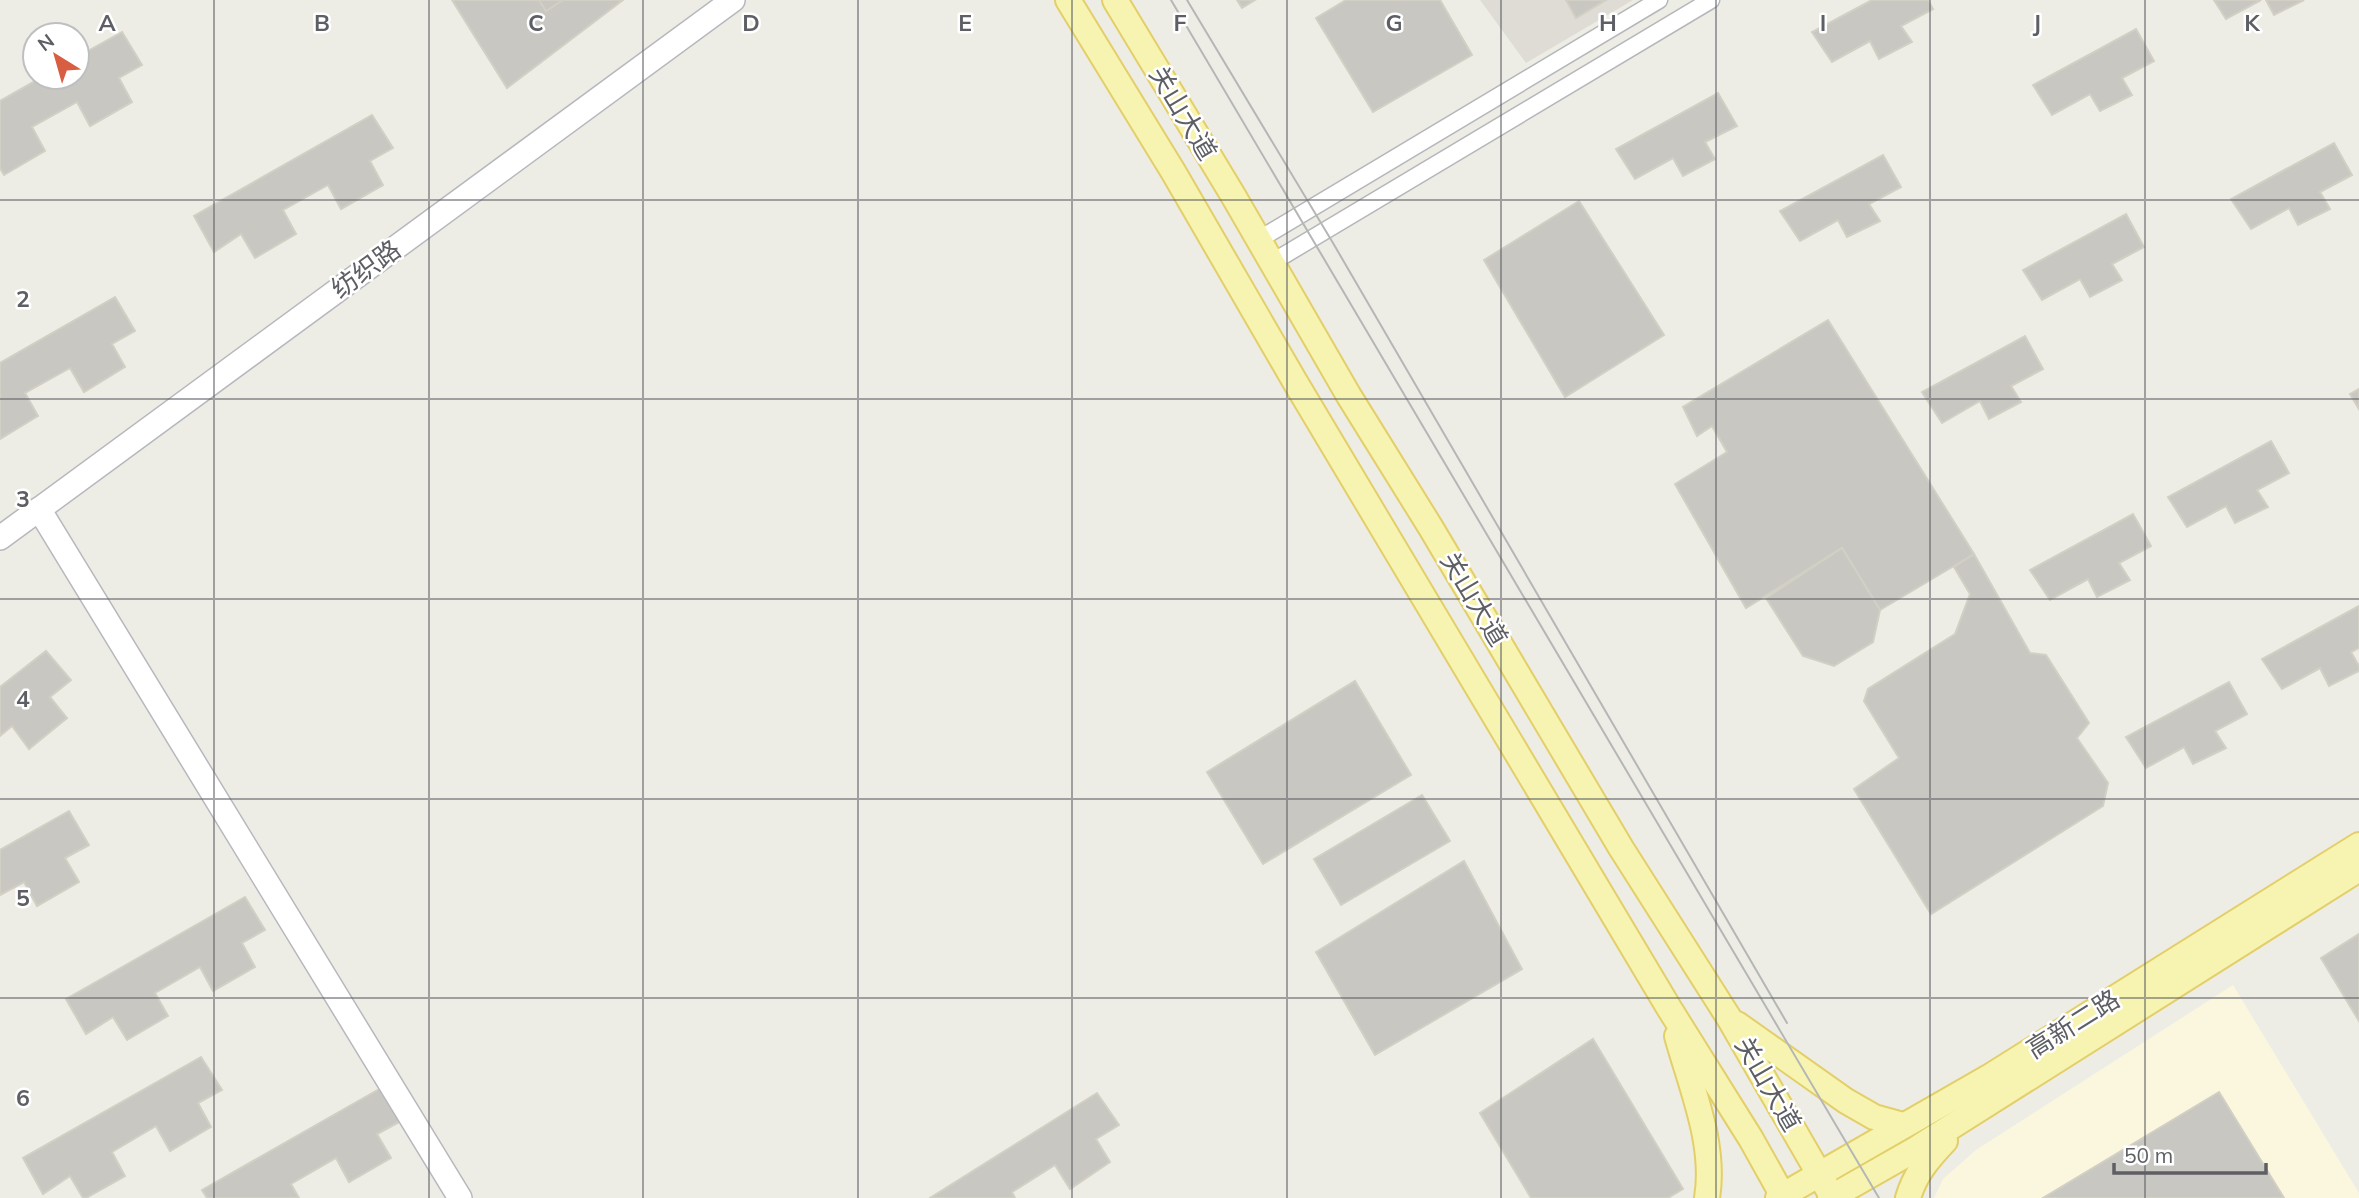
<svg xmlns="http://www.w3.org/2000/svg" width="2359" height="1198" font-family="Mulish,'Noto Sans SC',sans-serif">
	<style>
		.commercial { fill: #faf7de }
		.education { fill: #dedcd4 }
		.building { fill: #c9c7c2; stroke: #d2cfc4; stroke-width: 2 }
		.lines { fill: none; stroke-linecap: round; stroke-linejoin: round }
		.street-casing { stroke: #b5b7bb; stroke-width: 19 }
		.secondary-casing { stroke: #b7b8be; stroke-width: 26 }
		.primary-casing { stroke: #e3cf69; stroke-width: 28 }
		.street { stroke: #fff; stroke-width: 16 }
		.secondary { stroke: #fff; stroke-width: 23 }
		.primary { stroke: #f7f4b1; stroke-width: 24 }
		.tram { stroke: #b5b6b6; stroke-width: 2 }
		.grid { fill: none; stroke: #5d5f64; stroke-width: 2; stroke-opacity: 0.55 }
		.labels { text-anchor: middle; stroke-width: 5; stroke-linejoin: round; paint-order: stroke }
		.street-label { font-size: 26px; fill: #5d5f64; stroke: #fff }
		.grid-label { font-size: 23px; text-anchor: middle; font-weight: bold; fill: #5d5f64; stroke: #fff; stroke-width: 5; stroke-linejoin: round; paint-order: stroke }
	</style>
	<rect width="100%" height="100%" fill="#eeede5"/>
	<polygon class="commercial" points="2233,985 2359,1193 2359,1198 1934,1198 1943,1179 1976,1150"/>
	<polygon class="education" points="1480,0 1633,0 1526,63"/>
	<g class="building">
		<polygon points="452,0 623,0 507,88"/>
		<polygon points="539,0 563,0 546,11"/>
		<polygon points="1237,0 1255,0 1242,8"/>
		<polygon points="1346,0 1440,0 1472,55 1373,112 1316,18"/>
		<polygon points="1566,0 1606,0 1576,18"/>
		<polygon points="1872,0 1928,0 1933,9 1901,26 1912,42 1879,59 1870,41 1832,62 1812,32"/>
		<polygon points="2214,0 2261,0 2226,19"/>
		<polygon points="2266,0 2304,0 2274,15"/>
		<polygon points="2136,29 2154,61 2122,78 2132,95 2100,111 2090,94 2052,115 2033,85"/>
		<polygon points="122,32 142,65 119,78 132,102 90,126 77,102 32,127 45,151 4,175 0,168 0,101 42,77 77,77 77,57"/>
		<polygon points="1718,93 1737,126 1705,142 1715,159 1683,176 1673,158 1635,179 1616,149"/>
		<polygon points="372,115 393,148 370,161 383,185 341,209 328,185 283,210 296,234 255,258 241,234 214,252 194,216"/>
		<polygon points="2334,143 2352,175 2320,192 2330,209 2298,225 2289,208 2251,229 2231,199"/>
		<polygon points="1883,155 1901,187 1869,204 1880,221 1847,237 1838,220 1800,241 1780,211"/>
		<polygon points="1579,201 1664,335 1565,397 1484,260"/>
		<polygon points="2126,214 2144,247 2112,264 2122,280 2090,297 2080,279 2042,300 2023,270"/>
		<polygon points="115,297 135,331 112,344 125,367 84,392 70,368 25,393 38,416 0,439 0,363"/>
		<polygon points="1828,320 1974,554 1880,610 1842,548 1746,608 1675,484 1727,452 1712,426 1697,436 1683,407"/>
		<polygon points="2025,336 2043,369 2011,386 2021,402 1989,419 1980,401 1942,423 1922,392"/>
		<polygon points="2359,389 2359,409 2350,394"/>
		<polygon points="2271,441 2289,473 2257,490 2268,507 2235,523 2226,506 2187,527 2168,497"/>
		<polygon points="2133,514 2151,546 2119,563 2130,580 2097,597 2088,579 2050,600 2030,570"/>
		<polygon points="1842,548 1880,610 1873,642 1834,666 1803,656 1766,598"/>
		<polygon points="1974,554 2030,653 2046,655 2089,723 2077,738 2108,783 2103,806 1931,914 1854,789 1899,758 1864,701 1868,689 1955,634 1970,594 1954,567"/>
		<polygon points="2359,606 2359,648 2351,652 2359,666 2359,671 2329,686 2320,668 2282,689 2262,659"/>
		<polygon points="46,651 71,680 50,697 67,718 29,749 12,726 0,736 0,687"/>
		<polygon points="1355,681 1411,775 1263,864 1207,772"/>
		<polygon points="2229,682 2247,714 2215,731 2226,748 2193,764 2184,747 2146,768 2126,737"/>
		<polygon points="1422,795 1450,841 1341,905 1314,859"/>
		<polygon points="69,811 89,845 65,858 79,882 37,906 24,882 0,895 0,850"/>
		<polygon points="1464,861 1522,969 1375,1055 1316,952"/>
		<polygon points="245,897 265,930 242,943 255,967 213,991 200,967 155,993 168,1016 127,1040 113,1017 86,1034 66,999"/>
		<polygon points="2359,934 2359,1021 2321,958"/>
		<polygon points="1593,1039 1683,1189 1668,1198 1531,1198 1480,1113"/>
		<polygon points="201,1057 222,1090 198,1103 211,1127 170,1151 156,1126 112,1152 125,1176 86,1198 83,1198 70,1176 43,1194 23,1158"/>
		<polygon points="381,1088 401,1121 377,1134 391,1158 349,1182 336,1158 291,1184 299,1198 207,1198 202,1190"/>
		<polygon points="2219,1092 2284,1198 2043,1198"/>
		<polygon points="1097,1093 1119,1125 1096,1139 1110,1162 1070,1189 1055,1165 1012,1192 1015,1198 930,1198"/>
	</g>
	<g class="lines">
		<defs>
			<g id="street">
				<polyline points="1258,240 1659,0"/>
				<polyline points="1271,263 1711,0"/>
			</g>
			<g id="secondary">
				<polyline points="39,509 460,1198"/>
				<polyline points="0,538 733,0"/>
			</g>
			<g id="primary">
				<polyline points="1068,0 1174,173 1294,380 1669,1008 1751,1139 1784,1198"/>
				<polyline points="1115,0 1234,197 1349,396 1431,528 1621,848 1729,1018 1833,1198"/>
				<polyline points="1737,1024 1846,1101 1874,1117 1903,1125"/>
				<path d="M1677,1036C1691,1087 1716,1144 1707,1198"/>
				<polyline points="1778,1198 1989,1077 2359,845"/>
				<polyline points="1830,1198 1916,1149 2359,869"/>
				<path d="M1908,1198C1915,1174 1928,1159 1945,1141"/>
			</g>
		</defs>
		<use href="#street" class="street-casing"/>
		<use href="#secondary" class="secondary-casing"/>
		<use href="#primary" class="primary-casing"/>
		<use href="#street" class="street"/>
		<use href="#secondary" class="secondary"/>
		<use href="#primary" class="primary"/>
		<g class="tram">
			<polyline points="1171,0 1879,1198"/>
			<polyline points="1187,0 1333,243 1787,1023"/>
		</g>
	</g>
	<path class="grid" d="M214,0V1198M429,0V1198M643,0V1198M858,0V1198M1072,0V1198M1287,0V1198M1501,0V1198M1716,0V1198M1930,0V1198M2145,0V1198M0,200H2359M0,399H2359M0,599H2359M0,799H2359M0,998H2359"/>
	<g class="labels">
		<g class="street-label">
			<text transform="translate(1183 113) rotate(59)" y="9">关山大道</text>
			<text transform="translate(366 269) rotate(-36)" y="9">纺织路</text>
			<text transform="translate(1474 599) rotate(59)" y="9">关山大道</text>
			<text transform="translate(2073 1024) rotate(-32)" y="9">高新二路</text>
			<text transform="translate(1768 1084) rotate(60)" y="9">关山大道</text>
		</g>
	</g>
	<g class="grid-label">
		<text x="107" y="31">A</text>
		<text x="322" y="31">B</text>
		<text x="536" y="31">C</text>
		<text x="751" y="31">D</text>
		<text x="965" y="31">E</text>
		<text x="1180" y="31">F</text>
		<text x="1394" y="31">G</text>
		<text x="1608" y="31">H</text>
		<text x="1823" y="31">I</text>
		<text x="2037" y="31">J</text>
		<text x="2252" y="31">K</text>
		<text x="23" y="307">2</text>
		<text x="23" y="507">3</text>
		<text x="23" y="707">4</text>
		<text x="23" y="906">5</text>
		<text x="23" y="1106">6</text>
	</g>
	<g transform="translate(56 56) rotate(323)"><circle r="33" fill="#ffffff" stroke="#bebfc1" stroke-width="2"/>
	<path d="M0-5L12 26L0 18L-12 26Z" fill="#d85e41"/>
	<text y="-10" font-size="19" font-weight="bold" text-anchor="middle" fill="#5d5f64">N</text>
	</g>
	<path d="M2114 1163v10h152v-10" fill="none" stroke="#5d5f64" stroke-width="3.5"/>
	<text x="2124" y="1163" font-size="21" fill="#5d5f64" stroke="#ffffff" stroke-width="5" paint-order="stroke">50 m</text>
</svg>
